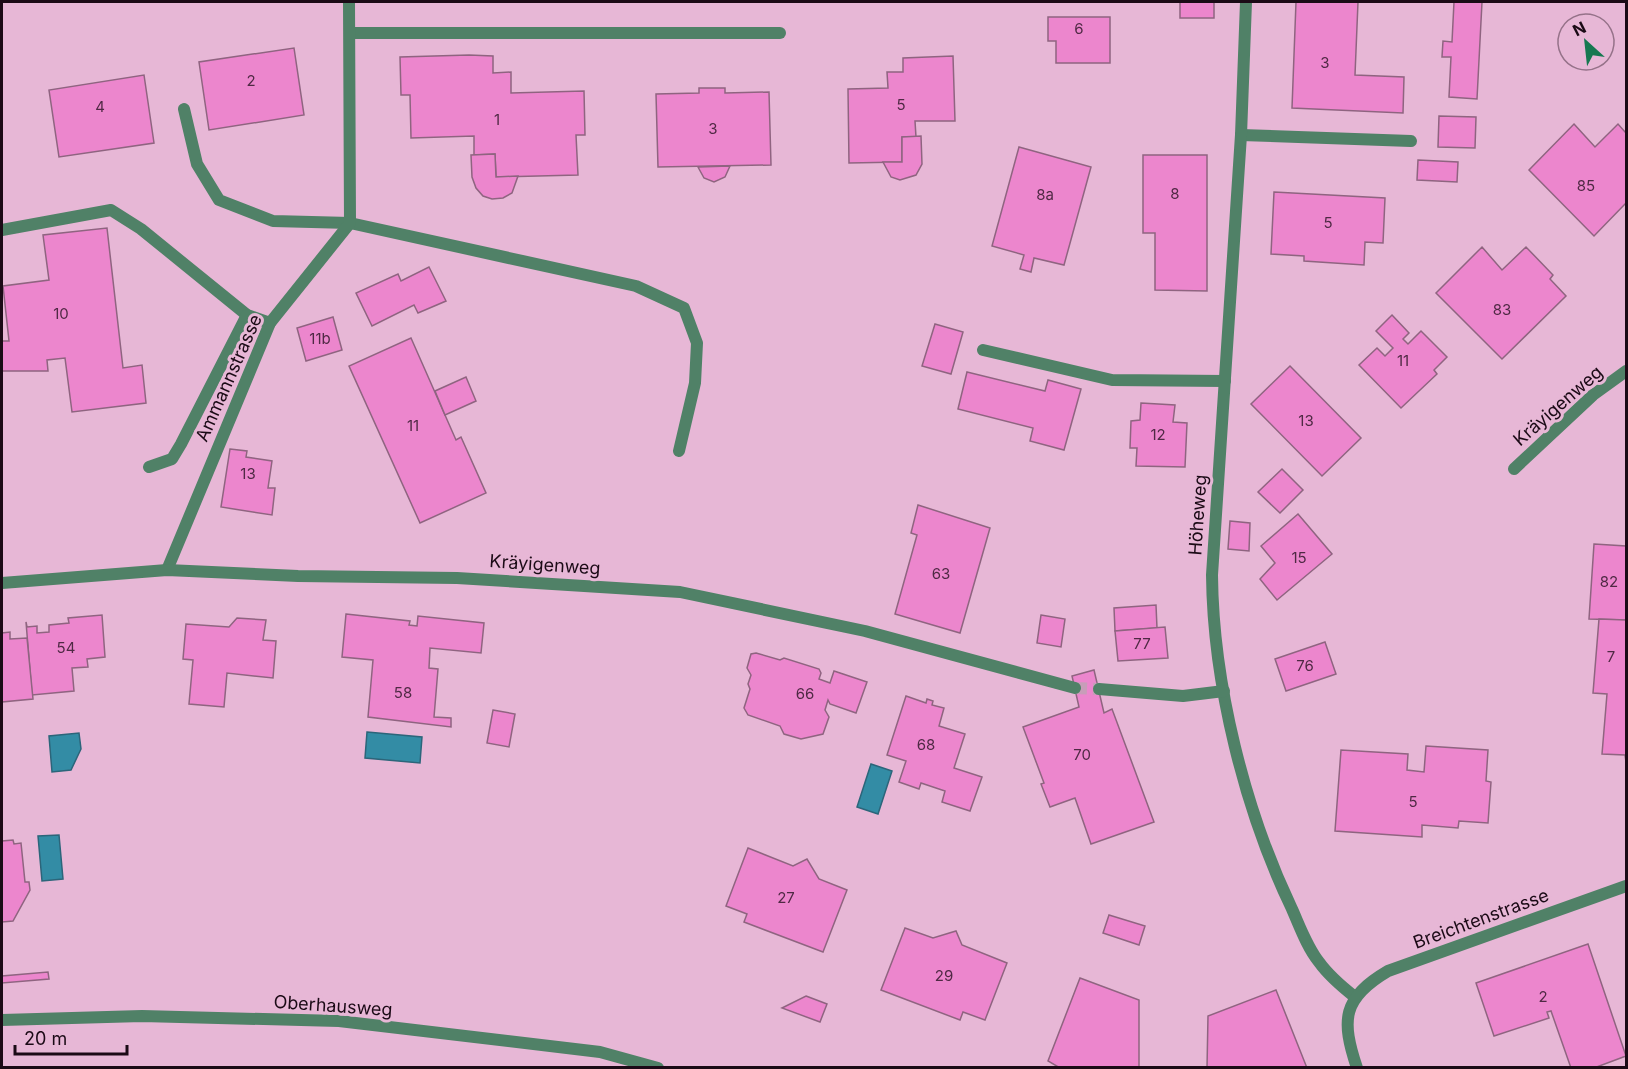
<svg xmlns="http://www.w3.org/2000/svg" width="1628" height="1069" font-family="Inter,sans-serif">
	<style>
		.water { fill: #338ca5; stroke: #2c657a; stroke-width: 1.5 }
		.building { fill: #ec86cd; stroke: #8f6480; stroke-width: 1.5 }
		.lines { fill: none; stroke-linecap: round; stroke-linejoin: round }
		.minor-tunnel { stroke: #c89db9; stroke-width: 12; stroke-dasharray: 12 6; stroke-linecap: butt }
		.service { stroke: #508167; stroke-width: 12 }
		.minor { stroke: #508167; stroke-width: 12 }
		.labels { text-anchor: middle; stroke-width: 6; stroke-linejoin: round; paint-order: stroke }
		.number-label { font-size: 15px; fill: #4f2944 }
		.street-label { font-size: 18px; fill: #1b0a16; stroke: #e7b7d6 }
	</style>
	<rect width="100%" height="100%" fill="#e7b7d6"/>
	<g class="water">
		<polygon points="367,732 422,737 420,763 365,758"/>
		<polygon points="79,733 81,749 71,770 52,772 49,736"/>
		<polygon points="871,764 892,771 878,814 857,807"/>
		<polygon points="59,835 63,879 42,881 38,836"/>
	</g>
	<g class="building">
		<rect x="1180" y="2" width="34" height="16"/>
		<polygon points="1296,2 1358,2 1355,75 1404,77 1403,113 1292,108"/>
		<polygon points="1454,2 1482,2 1477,99 1449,97 1451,57 1442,57 1443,41 1452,42"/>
		<polygon points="1048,17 1110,17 1110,63 1056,63 1056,41 1048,41"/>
		<polygon points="294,48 304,115 209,130 199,62"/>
		<polygon points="469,55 493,56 493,73 511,72 511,93 584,91 585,135 576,135 578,175 496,177 495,154 474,155 474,136 411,138 410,95 401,95 400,57"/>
		<polygon points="953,56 955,121 915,121 916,137 902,137 902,162 849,163 848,89 888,88 887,72 903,72 903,58"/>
		<polygon points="144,75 154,143 59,157 49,90"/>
		<polygon points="699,88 725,88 725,93 769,92 771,165 658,167 656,94 699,93"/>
		<polygon points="1439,116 1476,117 1475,148 1438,147"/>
		<polygon points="1574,124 1595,147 1618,124 1626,133 1626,203 1594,236 1529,170"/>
		<polygon points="921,136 922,164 916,175 900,180 891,177 883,162 902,162 902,137"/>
		<polygon points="1019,147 1091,167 1064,265 1034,258 1031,272 1020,269 1024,255 992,246"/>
		<polygon points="495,154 496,177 518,176 512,193 503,198 492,199 483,196 476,188 472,177 471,155"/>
		<polygon points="1143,155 1207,155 1207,291 1155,290 1155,233 1143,233"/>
		<polygon points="1418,160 1458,162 1457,182 1417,180"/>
		<polygon points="730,166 725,177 714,182 704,178 698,167"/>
		<polygon points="1274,192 1385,198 1383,243 1365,242 1364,265 1304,261 1304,256 1271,254"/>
		<polygon points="107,228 123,368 142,365 146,403 72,412 65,358 47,360 48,371 2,371 2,341 9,341 3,286 49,280 43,235"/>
		<polygon points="1482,247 1502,270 1526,247 1553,275 1550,279 1566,296 1502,359 1436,293"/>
		<polygon points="429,267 446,301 418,313 414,305 372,326 356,293 398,274 401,281"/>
		<polygon points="1392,315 1409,333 1403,339 1408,344 1421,331 1447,357 1434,370 1437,374 1401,408 1359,365 1377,348 1385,356 1393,348 1376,331"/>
		<polygon points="333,317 342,350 306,361 297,328"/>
		<polygon points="935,324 963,332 951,374 922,366"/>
		<polygon points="411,338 456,440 461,437 486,493 420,523 349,366"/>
		<polygon points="1290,366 1361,438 1322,476 1251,404"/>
		<polygon points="967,372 1045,391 1048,380 1081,389 1064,450 1030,441 1033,428 958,409"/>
		<polygon points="466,377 476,401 445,415 435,391"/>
		<polygon points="1141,403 1175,405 1173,422 1187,423 1185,467 1136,466 1137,448 1130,448 1131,421 1140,420"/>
		<polygon points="230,449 247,451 246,457 272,461 268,488 275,488 272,515 221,507"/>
		<polygon points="1282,469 1303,490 1280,513 1258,492"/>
		<polygon points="918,505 990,528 960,633 895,614 917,535 911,533"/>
		<polygon points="1298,514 1332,554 1277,600 1260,579 1275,563 1261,546"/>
		<polygon points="1230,521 1250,523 1249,551 1228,549"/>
		<polygon points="1594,544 1626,546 1626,620 1589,619"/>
		<polygon points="1156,605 1157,628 1115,631 1114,608"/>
		<polygon points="346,614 410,621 409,625 417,626 418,616 484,623 481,653 430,648 429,668 438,669 434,717 451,718 451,727 368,717 373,660 342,657"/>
		<polygon points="102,615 105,657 87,659 88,667 72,668 74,691 32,695 26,622 27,627 37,626 37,633 49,632 49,625 69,623 68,618"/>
		<polygon points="1041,615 1065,619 1061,647 1037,643"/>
		<polygon points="237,618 266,620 263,640 276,641 273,678 227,673 224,707 189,704 193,660 183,659 186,624 229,627"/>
		<polygon points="1599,619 1626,620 1626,762 1625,755 1602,754 1607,694 1593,693"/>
		<polygon points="1165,627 1168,658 1118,661 1115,631"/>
		<polygon points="10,632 10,639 27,638 33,699 2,702 2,707 2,633"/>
		<polygon points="1325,642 1336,674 1286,691 1275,659"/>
		<polygon points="756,653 780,660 784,658 819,669 821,673 819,679 830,683 834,671 867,682 856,713 830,704 828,700 825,710 829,717 823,734 801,739 784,734 780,726 748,715 744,708 750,689 748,684 751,675 747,668 751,654"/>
		<polygon points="1094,670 1104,713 1112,709 1154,822 1091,844 1075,798 1050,807 1041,784 1044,783 1023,727 1079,707 1072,676"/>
		<polygon points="906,696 926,703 927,699 933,701 932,705 944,708 939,726 965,734 954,768 982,777 970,811 942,802 945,791 921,783 919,789 899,782 906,761 887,755"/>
		<polygon points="493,710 515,714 509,747 487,743"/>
		<polygon points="1426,746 1488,750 1486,781 1491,782 1488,823 1459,821 1458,828 1422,825 1422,837 1335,831 1341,750 1408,754 1407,770 1424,772"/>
		<polygon points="13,840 14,844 21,843 25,882 29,882 30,890 13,921 2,922 2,841"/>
		<polygon points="748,848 793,866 807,859 819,879 847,890 823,952 744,922 747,914 726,906"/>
		<polygon points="1109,915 1145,926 1139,945 1103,933"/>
		<polygon points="905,928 933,938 956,931 962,945 1007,963 985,1020 963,1012 960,1020 881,990"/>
		<polygon points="1588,944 1626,1056 1594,1068 1571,1068 1551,1011 1547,1012 1549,1018 1494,1036 1476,983"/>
		<polygon points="48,972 49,979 2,983 2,976"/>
		<polygon points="1080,978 1139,1000 1139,1068 1060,1068 1048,1061"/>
		<polygon points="1276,990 1307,1068 1207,1068 1208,1016"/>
		<polygon points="806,996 827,1004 820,1022 782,1008"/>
	</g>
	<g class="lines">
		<polyline class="minor-tunnel" points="1075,688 1099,689"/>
		<g class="service">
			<polyline points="350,33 780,33"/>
			<polyline points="184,109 197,164 219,200 273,221 350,223 636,286 684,308 697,343 695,383 679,451"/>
			<polyline points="1241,135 1411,141"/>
			<polyline points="2,230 111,210 141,229 247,315 270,323"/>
			<polyline points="983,350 1112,380 1225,381"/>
		</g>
		<g class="minor">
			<path d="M1246,2L1241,135L1212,575C1213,684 1245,811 1292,909C1300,927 1307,947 1319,962C1329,976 1341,986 1355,997"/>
			<polyline points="149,467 172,459 181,444 247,315"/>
			<polyline points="1514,469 1593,395 1626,371"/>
			<polyline points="167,570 270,323 350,223 349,2"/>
			<polyline points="2,583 167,570 298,576 457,578 680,592 865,631 1075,688"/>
			<polyline points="1099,689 1183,696 1224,691"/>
			<polyline points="2,1020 142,1016 339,1021 600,1052 658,1068"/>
			<path d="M1357,1068C1341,1020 1342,998 1388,971L1626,886"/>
		</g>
	</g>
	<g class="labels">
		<g class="number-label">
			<text x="1079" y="34">6</text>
			<text x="1325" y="68">3</text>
			<text x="251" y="86">2</text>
			<text x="901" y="110">5</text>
			<text x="100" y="112">4</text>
			<text x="497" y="125">1</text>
			<text x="713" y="134">3</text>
			<text x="1586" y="191">85</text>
			<text x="1175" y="199">8</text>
			<text x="1045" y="200">8a</text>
			<text x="1328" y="228">5</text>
			<text x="1502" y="315">83</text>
			<text x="61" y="319">10</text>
			<text x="320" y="344">11b</text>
			<text x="1403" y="366">11</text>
			<text x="1306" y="426">13</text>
			<text x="413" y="431">11</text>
			<text x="1158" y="440">12</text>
			<text x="248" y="479">13</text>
			<text x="1299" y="563">15</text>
			<text x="941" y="579">63</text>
			<text x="1609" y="587">82</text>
			<text x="1142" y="649">77</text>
			<text x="66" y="653">54</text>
			<text x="1611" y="662">7</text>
			<text x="1305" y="671">76</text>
			<text x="403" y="698">58</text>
			<text x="805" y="699">66</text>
			<text x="926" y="750">68</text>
			<text x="1082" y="760">70</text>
			<text x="1413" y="807">5</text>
			<text x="786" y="903">27</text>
			<text x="944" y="981">29</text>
			<text x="1543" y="1002">2</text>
		</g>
		<g class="street-label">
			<text transform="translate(229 378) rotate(-66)" y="6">Ammannstrasse</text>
			<text transform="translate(1558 406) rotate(-41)" y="6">Kräyigenweg</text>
			<text transform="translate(1198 515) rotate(-86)" y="6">Höheweg</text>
			<text transform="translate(545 565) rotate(4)" y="6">Kräyigenweg</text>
			<text transform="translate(1481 919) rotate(-20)" y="6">Breichtenstrasse</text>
			<text transform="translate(333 1006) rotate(4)" y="6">Oberhausweg</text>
		</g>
	</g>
	<rect width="1628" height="1069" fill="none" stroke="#1b0a16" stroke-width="6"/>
	<g transform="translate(1586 42) rotate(333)"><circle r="28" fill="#e7b7d6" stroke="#957289" stroke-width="1.5"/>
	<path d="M0-4.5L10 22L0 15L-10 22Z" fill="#167850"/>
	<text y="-9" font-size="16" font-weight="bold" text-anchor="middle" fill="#1b0a16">N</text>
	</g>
	<path d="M15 1045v9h112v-9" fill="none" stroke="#1b0a16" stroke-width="3"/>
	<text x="24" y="1045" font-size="18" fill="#1b0a16" stroke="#e7b7d6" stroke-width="4.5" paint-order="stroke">20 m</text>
</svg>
